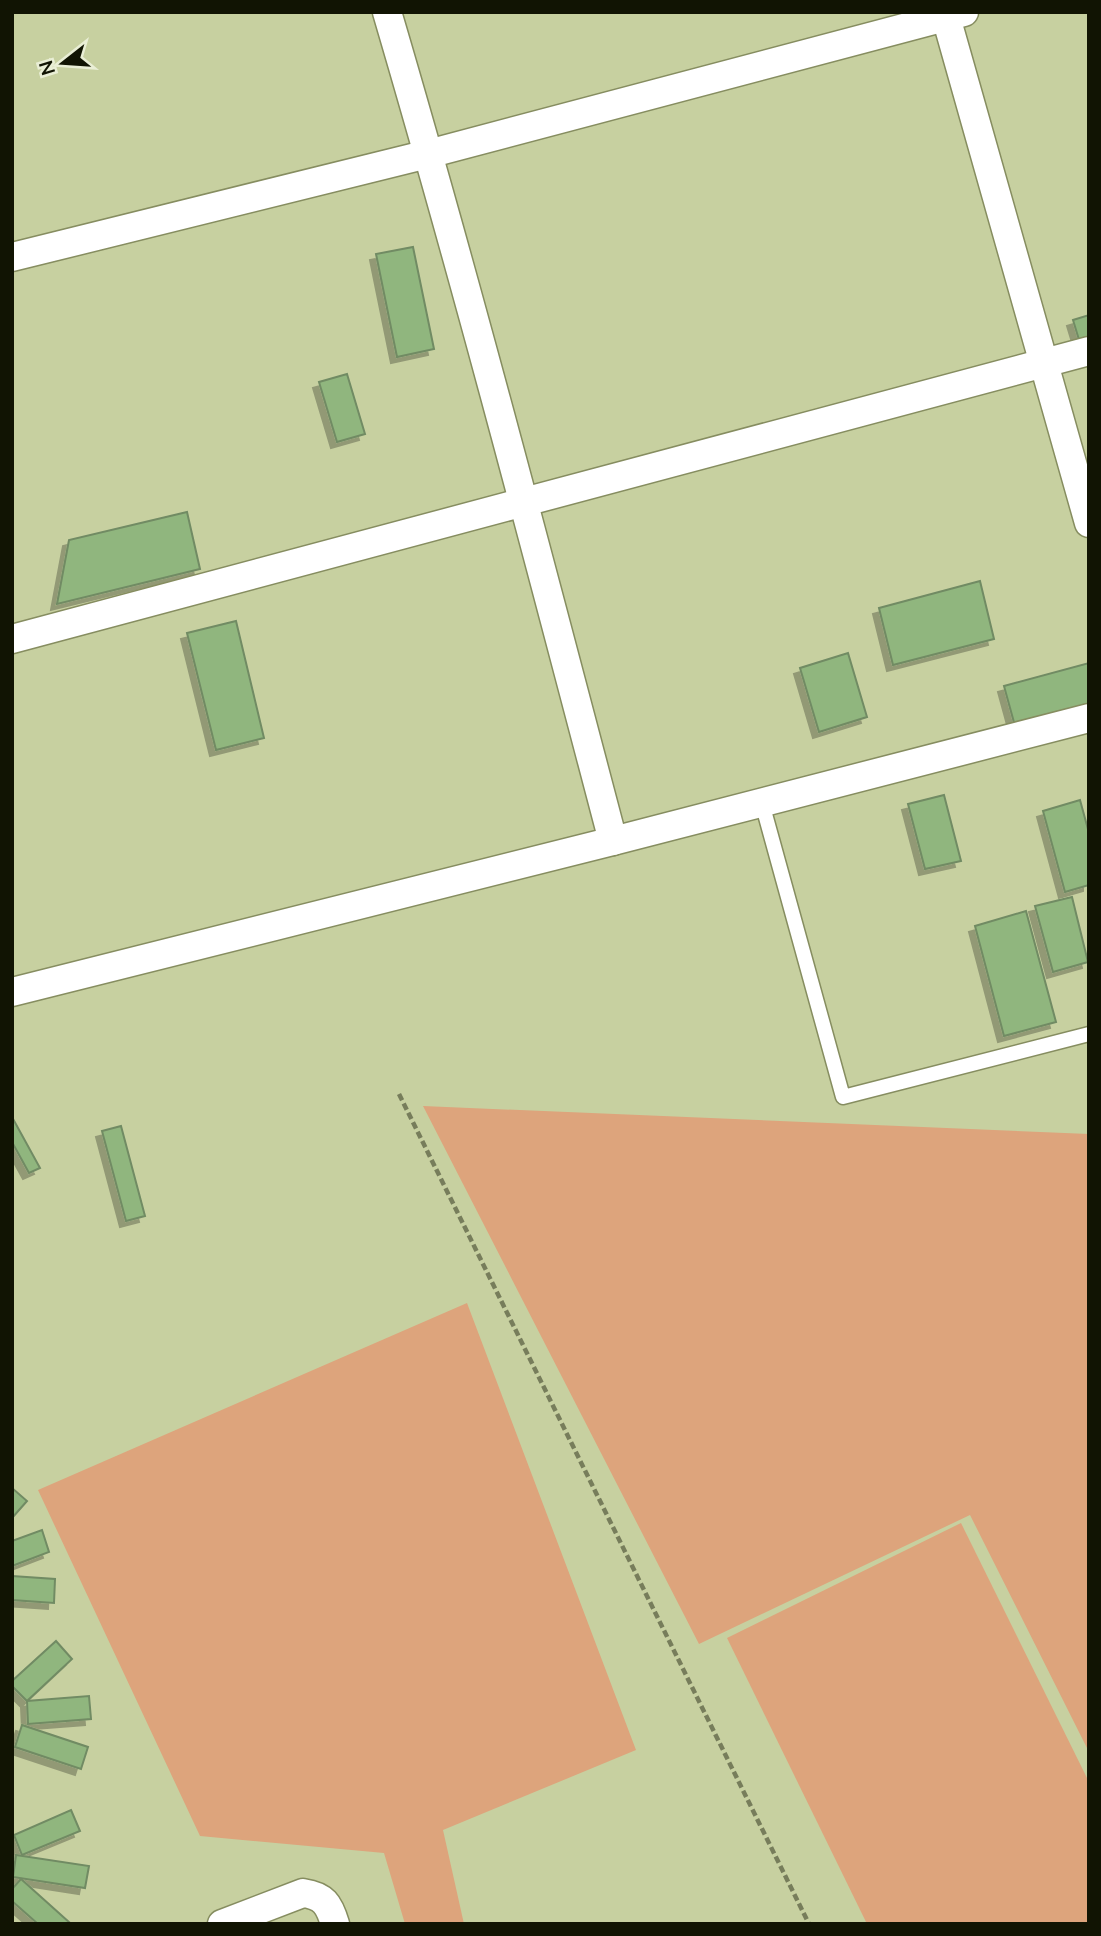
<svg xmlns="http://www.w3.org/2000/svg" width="1101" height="1936" font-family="'Nunito Sans',sans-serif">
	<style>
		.green { fill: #dda47c }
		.building { fill: #90b67e; stroke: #718b64; stroke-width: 2; filter: url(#shadow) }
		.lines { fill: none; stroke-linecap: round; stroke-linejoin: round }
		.service-casing { stroke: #868d60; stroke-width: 17 }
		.minor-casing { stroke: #868d60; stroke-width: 31 }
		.path { stroke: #777d5b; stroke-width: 4.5; stroke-dasharray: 7 3.5; stroke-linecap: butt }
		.service { stroke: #fff; stroke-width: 14 }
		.minor { stroke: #fff; stroke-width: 28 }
	</style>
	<defs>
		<filter id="shadow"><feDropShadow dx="-6" dy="6" stdDeviation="0" flood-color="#0004"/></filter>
	</defs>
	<rect width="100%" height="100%" fill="#c7d0a0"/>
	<g class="green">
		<polygon points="423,1106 1089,1134 1089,1752 970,1515 699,1644"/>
		<polygon points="467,1303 636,1750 443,1830 464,1924 405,1924 384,1853 200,1836 38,1490"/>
		<polygon points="961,1523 1089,1782 1089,1924 867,1924 727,1638"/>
	</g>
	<g class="building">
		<polygon points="413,247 434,349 397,357 376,254"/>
		<polygon points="1089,315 1089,340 1080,343 1073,320"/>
		<polygon points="347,374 365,434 337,442 319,382"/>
		<polygon points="187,512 200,569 57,604 69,540"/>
		<polygon points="980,581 994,639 893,665 879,608"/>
		<polygon points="236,621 264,738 216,750 187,633"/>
		<polygon points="848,653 867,717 819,732 800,668"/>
		<polygon points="1089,663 1089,706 1015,726 1004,686"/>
		<polygon points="944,795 961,861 925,869 908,804"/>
		<polygon points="1080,800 1089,833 1089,885 1065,892 1043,811"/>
		<polygon points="1072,897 1088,962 1053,972 1035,906"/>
		<polygon points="1026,911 1056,1022 1004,1036 975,926"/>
		<polygon points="12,1117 40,1168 29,1173 12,1142"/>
		<polygon points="121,1126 145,1216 126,1221 102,1131"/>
		<polygon points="12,1488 27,1501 12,1518"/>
		<polygon points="42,1530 49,1552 12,1566 12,1541"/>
		<polygon points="12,1576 55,1579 54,1603 12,1600"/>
		<polygon points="56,1641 72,1659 27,1701 12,1686 12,1681"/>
		<polygon points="89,1696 91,1719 28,1724 27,1701"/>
		<polygon points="22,1725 88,1747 81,1769 15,1747"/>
		<polygon points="71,1810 80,1831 22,1855 14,1835"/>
		<polygon points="16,1855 89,1866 85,1888 13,1877"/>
		<polygon points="21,1879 70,1923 70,1924 38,1924 12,1901 12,1889"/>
	</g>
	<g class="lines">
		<defs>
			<polyline id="service" points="762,803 843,1097 1089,1034"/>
			<g id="minor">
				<path d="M387,12C468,287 540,564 613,841"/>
				<polyline points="946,17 1089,523"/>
				<polyline points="12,257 428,154 964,12"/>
				<polyline points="12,639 1089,351"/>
				<polyline points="12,992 613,841 1089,718"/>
				<path d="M222,1924L303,1893C324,1896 329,1904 335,1924"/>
			</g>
		</defs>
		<use href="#service" class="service-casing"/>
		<use href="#minor" class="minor-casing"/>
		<polyline class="path" points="399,1094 809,1924"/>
		<use href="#service" class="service"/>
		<use href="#minor" class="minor"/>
	</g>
	<rect width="1101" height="1936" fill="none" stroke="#111403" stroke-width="28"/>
	<g transform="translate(63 63) rotate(253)" stroke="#e9eed5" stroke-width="5" paint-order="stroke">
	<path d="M0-5L12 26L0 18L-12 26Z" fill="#111403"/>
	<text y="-10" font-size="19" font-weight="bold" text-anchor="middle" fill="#111403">N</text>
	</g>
</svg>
